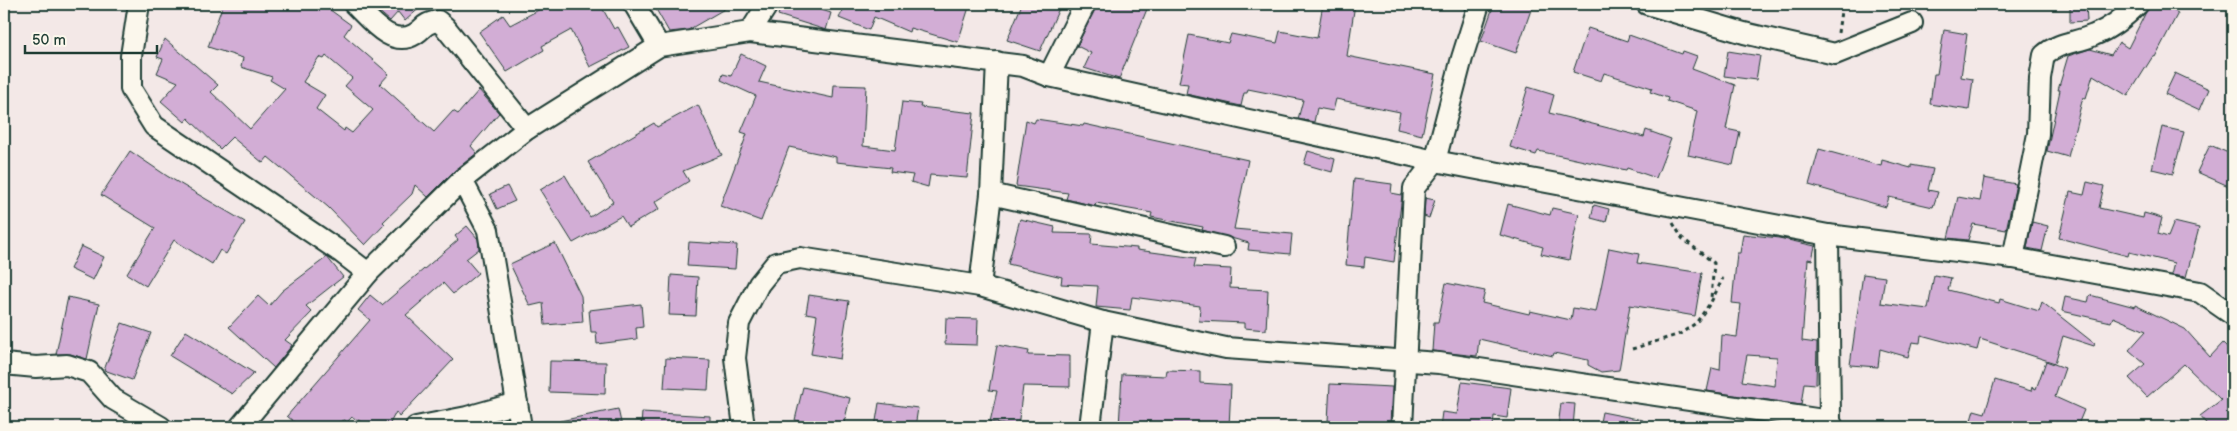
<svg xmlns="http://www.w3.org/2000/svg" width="2237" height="431" font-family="'Balsamiq Sans',sans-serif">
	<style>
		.building { fill: #d2add5; stroke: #1f3d34; fill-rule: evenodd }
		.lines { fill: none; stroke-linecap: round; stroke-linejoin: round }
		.minor-casing { stroke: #1f3d34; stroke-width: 24 }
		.path { stroke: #1f3d34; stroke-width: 3; stroke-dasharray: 4 4; stroke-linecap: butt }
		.minor { stroke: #fbf7ec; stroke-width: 20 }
	</style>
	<rect width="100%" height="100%" fill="#f3e8e7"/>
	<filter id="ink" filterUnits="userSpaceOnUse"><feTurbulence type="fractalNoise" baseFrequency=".02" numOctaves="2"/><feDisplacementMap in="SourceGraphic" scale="10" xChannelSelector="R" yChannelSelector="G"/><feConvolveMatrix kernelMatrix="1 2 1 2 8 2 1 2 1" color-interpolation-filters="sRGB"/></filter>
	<g filter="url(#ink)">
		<g class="building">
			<path d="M223,4H322L351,25L344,35L389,74L380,84L434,132L453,111L458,114L479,90L499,113L471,146L477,153L454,171L428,197L415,185L412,194L383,222L385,224L365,245L328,207L268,157L263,163L232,137L220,149L188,118L185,122L161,101L178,82L157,73L163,59L157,57L165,39L218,85L211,92L250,129L285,89L270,80L272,77L241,67L243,58L208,47ZM326,56L352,78L345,86L373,110L352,133L345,128L344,131L316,109L325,95L303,82L319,57L324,59Z"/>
			<polygon points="370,4 424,4 405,21 398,12 390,21"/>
			<polygon points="550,4 600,4 614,29 618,27 629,47 590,67 571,30 542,46 544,50 507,72 479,32 503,15 510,25"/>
			<polygon points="653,4 733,4 688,30 669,32"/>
			<polygon points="782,4 802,4 831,13 826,30 778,15"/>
			<polygon points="843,4 970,4 958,42 910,28 909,32 874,17 869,30 839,18 846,5"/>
			<polygon points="1022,4 1061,4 1040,51 1007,40"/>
			<polygon points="1097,4 1149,4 1119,79 1084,68 1091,53 1077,46"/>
			<polygon points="1323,4 1355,4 1347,56 1435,74 1422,135 1397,129 1400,112 1336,99 1333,111 1317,108 1314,122 1298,119 1303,100 1248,89 1247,93 1244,93 1241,106 1186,94 1188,84 1179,83 1189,35 1228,43 1231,34 1277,43 1280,31 1317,38"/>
			<polygon points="1494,4 1533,4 1516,53 1481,41"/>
			<polygon points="2070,4 2086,4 2087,21 2070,22"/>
			<polygon points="2150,4 2161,4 2178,13 2155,57 2153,56 2128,96 2093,75 2086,98 2083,97 2068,157 2047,151 2060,90 2058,90 2068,56 2090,49 2111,55 2119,42 2128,48"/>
			<polygon points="1588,28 1627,41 1629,35 1682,54 1683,51 1697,56 1692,69 1735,85 1726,129 1740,132 1733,165 1688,155 1697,111 1667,101 1668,98 1650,92 1652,88 1604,73 1601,81 1573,72"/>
			<polygon points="1944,30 1967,34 1961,77 1973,79 1969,110 1930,104 1934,74 1937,74"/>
			<polygon points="1728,51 1760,56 1756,80 1724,76"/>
			<polygon points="741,54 766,66 759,82 833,98 834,85 866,86 863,146 895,150 902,102 921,104 920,107 974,113 967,178 930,175 928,187 911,182 913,175 890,172 891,168 836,162 836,157 789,147 761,221 720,206 747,134 741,132 756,96 721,80 723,74 731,76"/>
			<polygon points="2175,73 2209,89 2200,110 2165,94"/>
			<polygon points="1528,87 1554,95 1549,113 1644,137 1646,130 1671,139 1656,178 1627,168 1626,170 1538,151 1536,155 1510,147"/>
			<polygon points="698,105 722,155 683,171 689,181 655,202 659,209 628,227 621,216 573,243 540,190 565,175 590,217 613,202 588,162 654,123 657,127"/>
			<polygon points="1036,119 1083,126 1084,124 1248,160 1234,229 1292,234 1290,254 1248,250 1249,243 1202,230 1203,227 1151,217 1152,213 1096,203 1095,206 1066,199 1068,193 1016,186 1026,120 1034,123"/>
			<polygon points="2162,127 2184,132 2173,174 2152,169"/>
			<polygon points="2210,145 2233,155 2233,188 2197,172"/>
			<polygon points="1819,149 1881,166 1882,160 1911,168 1911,165 1933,169 1928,190 1938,192 1933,207 1889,197 1886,207 1809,185"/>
			<polygon points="130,151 167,176 245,222 226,254 220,250 212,264 174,240 146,286 127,274 155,228 101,195"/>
			<polygon points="1308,151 1335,159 1332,172 1304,164"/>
			<polygon points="1984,178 2016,184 2006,230 1973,224 1968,240 1948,238 1958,197 1980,201"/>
			<polygon points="1354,179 1392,184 1391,193 1402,195 1394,262 1365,257 1364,267 1346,265"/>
			<polygon points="2087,182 2104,186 2099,208 2143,218 2144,213 2162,218 2158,234 2168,237 2174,222 2199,228 2186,277 2171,275 2174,263 2129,252 2128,256 2059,238 2070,192 2084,195"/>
			<polygon points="507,186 515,201 497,209 490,194"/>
			<polygon points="1425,198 1435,200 1429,218 1424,216"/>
			<polygon points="1508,204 1550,215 1552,208 1579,214 1569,260 1541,254 1543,247 1500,235"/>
			<polygon points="1594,205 1609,209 1606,222 1591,218"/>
			<polygon points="1020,219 1055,227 1054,233 1092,234 1091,244 1137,248 1137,250 1196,258 1194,267 1231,269 1230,288 1268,290 1266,330 1244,328 1244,323 1199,321 1200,306 1132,297 1130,310 1096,307 1098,286 1061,284 1062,277 1008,264"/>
			<polygon points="2032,222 2048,226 2042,251 2027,248"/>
			<polygon points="467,226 478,239 479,249 466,259 478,273 453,294 443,283 406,315 453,360 399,417 396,412 388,427 372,427 352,417 347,422 345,420 326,427 300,427 287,416 370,320 358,310 370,295 382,305 458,240 455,236"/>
			<path d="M1743,234L1779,238L1815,246L1812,260L1808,259L1802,341L1817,343L1816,384L1804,383L1801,405L1707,391L1712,368L1720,370L1722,335L1737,337L1741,304L1732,303L1737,253H1740ZM1747,355L1777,357L1775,386L1742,381Z"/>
			<polygon points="689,242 737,245 735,269 687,266"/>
			<polygon points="555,243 581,296 583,322 545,325 543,303 530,306 510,264"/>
			<polygon points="81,246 104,257 93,280 70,269"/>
			<polygon points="1609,248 1639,254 1637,263 1702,273 1695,316 1630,305 1619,370 1601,372 1588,365 1588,360 1554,353 1553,356 1479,339 1477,356 1432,351 1434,322 1438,322 1446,283 1485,291 1482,303 1529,314 1530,311 1571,320 1573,308 1596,312"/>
			<polygon points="327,257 343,277 306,306 312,312 285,340 292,345 274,368 229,327 258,296 269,306 282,291"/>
			<polygon points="1863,274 1885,277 1881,303 1928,309 1934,275 1951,278 1948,290 1999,303 2000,299 2039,311 2042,302 2095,344 2094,346 2063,336 2055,363 1980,339 1977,350 1921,335 1920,343 1912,342 1908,357 1880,349 1878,367 1850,365"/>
			<polygon points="671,275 698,277 696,316 669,315"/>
			<polygon points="809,295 849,301 840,359 811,354 817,315 806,313"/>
			<polygon points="2090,295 2135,307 2135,305 2185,329 2210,357 2223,343 2233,353 2233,427 2209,427 2200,416 2221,400 2184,364 2147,397 2129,378 2145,364 2129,350 2146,331 2113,317 2111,322 2062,311 2065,297 2088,302"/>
			<polygon points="68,297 99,304 87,359 70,354 56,354"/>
			<polygon points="641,304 643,327 636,328 637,339 597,344 596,332 591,332 589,310"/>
			<polygon points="946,318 978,319 977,345 945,344"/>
			<polygon points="122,323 151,333 132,380 104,370"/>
			<polygon points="186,331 254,373 232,394 170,356"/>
			<polygon points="997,345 1029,351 1028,355 1070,356 1070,387 1023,386 1018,427 990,422 997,391 989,390"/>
			<polygon points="666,358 710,360 708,390 664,388"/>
			<polygon points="550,361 606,362 605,394 549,392"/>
			<polygon points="2046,361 2065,368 2055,397 2084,410 2077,427 1969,427 1974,410 1985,413 1995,380 2031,391 2032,387 2036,389"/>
			<polygon points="1167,370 1200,371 1200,383 1231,385 1229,427 1119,427 1122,374 1166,376"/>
			<polygon points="1462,382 1511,388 1507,418 1494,416 1493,427 1440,427 1442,412 1457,414"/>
			<polygon points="1330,384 1392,387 1390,424 1328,421"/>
			<polygon points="803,387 850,398 843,427 826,427 795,420"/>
			<polygon points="879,403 918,408 915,427 875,427"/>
			<polygon points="1561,403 1575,404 1573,427 1558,427"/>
			<polygon points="618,409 622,427 561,427 560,421"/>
			<polygon points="642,412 710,416 710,427 641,427"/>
			<polygon points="1602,412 1643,420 1643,427 1599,427"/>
		</g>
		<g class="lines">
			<defs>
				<g id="minor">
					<polyline points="139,4 131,56 131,89 154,126 342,253 368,273"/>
					<path d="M354,4C369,18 391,49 415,34C426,27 422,24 438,21L445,27L527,129"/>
					<polyline points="634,4 659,46"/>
					<polyline points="1647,4 1744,33 1835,54 1912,23"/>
					<polyline points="750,32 768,4"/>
					<polyline points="1049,76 1085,4"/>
					<polyline points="462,180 488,230 521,427"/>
					<polyline points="991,194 1224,247"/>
					<polyline points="1828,235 1830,421 1833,427"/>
					<path d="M2013,258L2038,134L2040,78L2044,55C2059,42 2076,43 2094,35C2112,28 2125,17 2138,4"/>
					<polyline points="980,286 991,194 997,62"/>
					<polyline points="4,364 36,367 67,365 89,372 113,399 161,427"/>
					<polyline points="240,427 368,273 462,180 527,129 659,46 750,32 1023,66 1049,76 1435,161 1828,235 2013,258 2200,292 2233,315"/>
					<polyline points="416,427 467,417 517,403"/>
					<polyline points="744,427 735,358 739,323 759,284 776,263 800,258 980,286 1103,322 1226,348 1439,363 1830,421"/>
					<polyline points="1090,427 1103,322"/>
					<polyline points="1402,427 1414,188 1435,161 1462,58 1479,4"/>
				</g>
			</defs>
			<use href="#minor" class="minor-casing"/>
			<g class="path">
				<polyline points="1838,33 1842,4"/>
				<polyline points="1673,223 1682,238 1714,263 1711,298"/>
				<polyline points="1632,349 1680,334 1696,323 1711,302 1723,278"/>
			</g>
			<use href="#minor" class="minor"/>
		</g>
	</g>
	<rect width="2237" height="431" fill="none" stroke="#fbf7ec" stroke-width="20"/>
	<rect x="10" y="10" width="2217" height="411" fill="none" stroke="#1f3d34" stroke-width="2" filter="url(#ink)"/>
	<path d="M25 45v8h132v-8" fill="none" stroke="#1f3d34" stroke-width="2.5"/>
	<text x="32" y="45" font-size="15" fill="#1f3d34" stroke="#fbf7ec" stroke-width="4" paint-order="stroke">50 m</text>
</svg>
